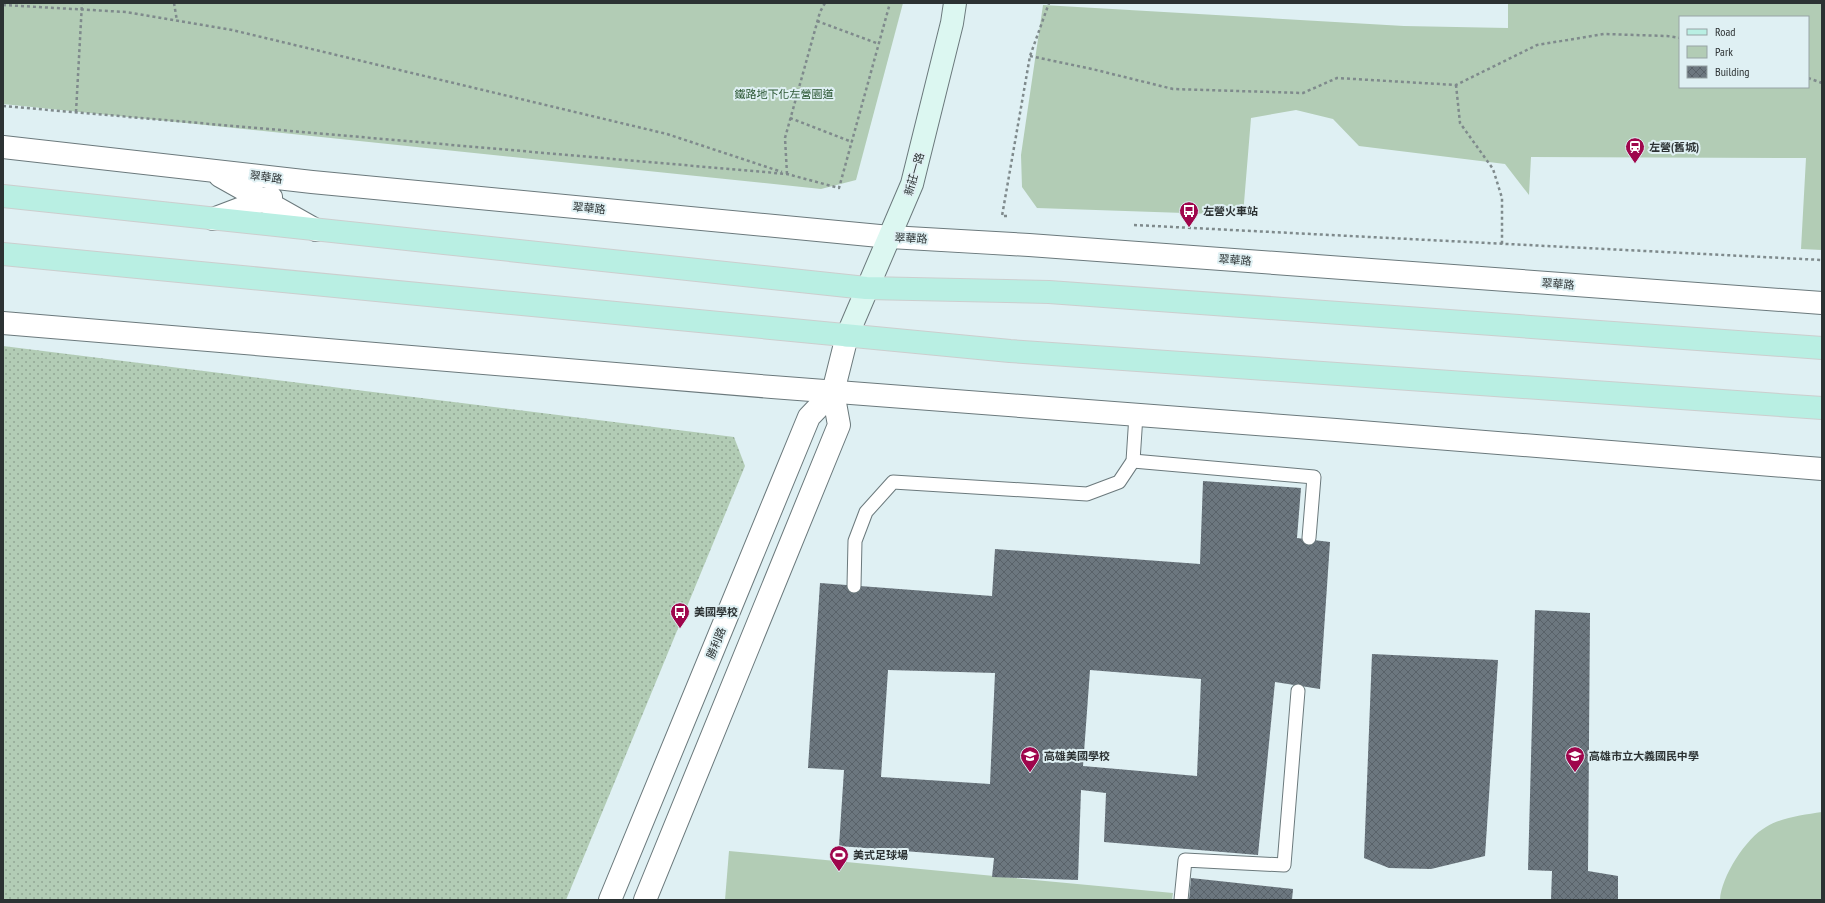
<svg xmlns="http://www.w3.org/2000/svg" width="1825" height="903" font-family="'PT Sans Narrow','Noto Sans TC',sans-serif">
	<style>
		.grass { fill: url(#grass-dots) }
		.green { fill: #b2ccb5; fill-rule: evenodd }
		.building { fill: url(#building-cross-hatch); fill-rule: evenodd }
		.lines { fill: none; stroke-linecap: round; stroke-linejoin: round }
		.lane-casing { stroke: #6b797c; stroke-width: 15 }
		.street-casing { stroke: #6b797c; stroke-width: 24 }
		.secondary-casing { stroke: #6b797c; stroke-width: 24 }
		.primary-casing { stroke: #cccece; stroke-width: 24 }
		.path { stroke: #7f8a8c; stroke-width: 2.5; stroke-dasharray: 3 3; stroke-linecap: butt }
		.lane { stroke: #fff; stroke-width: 13 }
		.street { stroke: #fff; stroke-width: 22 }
		.secondary { stroke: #dcf7f1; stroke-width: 22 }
		.primary { stroke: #b9efe3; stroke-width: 22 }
		.labels { text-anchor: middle; stroke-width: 4; stroke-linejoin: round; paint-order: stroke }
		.park-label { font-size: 11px; fill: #285430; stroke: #dff0f3 }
		.poi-label { font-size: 11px; font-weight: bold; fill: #2c3233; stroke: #dff0f3; text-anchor: start }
		.street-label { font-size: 11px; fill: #2c3233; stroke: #dff0f3 }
	</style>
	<defs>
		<pattern id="grass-dots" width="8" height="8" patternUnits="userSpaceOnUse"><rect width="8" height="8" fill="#b2ccb5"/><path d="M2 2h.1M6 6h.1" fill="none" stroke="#91a694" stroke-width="1.8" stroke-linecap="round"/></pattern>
		<pattern id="building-cross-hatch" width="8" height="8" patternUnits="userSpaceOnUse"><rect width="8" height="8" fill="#6c777f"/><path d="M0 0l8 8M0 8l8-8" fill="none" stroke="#596269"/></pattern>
	</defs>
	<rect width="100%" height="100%" fill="#dff0f3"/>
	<polygon class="grass" points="3,346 734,437 745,466 566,900 3,900"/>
	<g class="green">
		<polygon points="3,3 903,3 856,180 821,189 3,104"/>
		<path d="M1508,3H1822V250L1801,249L1806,158L1531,157L1529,195L1505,164L1359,146L1333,119L1296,110L1251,118L1243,215L1037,208L1022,187L1021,155L1043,5L1404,26L1508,28ZM1680,17H1808V87H1680Z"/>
		<path d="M1822,812V900H1720C1721,877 1746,838 1766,827C1783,817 1803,815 1822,812Z"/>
		<polygon points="729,851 1173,893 1172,900 725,900"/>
	</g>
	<g class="building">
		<path d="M1203,481L1301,488L1297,538L1330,542L1320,689L1275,682L1258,855L1104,842L1106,793L1081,790L1078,880L992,877L994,858L839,846L844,770L808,768L820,583L992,596L995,549L1200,564ZM888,670L995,673L990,784L881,777ZM1090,670L1201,679L1197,776L1083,766Z"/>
		<polygon points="1535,610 1590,613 1588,871 1618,876 1618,900 1551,900 1552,871 1528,870"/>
		<polygon points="1372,654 1498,660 1485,856 1431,869 1389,868 1364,858"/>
		<polygon points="1191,878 1293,889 1292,900 1189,900"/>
	</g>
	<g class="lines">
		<defs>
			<g id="lane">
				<polyline points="1133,461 1314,477 1309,538"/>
				<polyline points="854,586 855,541 866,512 893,482 1087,494 1119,482 1133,461 1136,415"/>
				<polyline points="1181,900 1185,860 1284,865 1298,691"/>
			</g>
			<g id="street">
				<polyline points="3,147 312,182 890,237 1029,245 1822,303"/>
				<polyline points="220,176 316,230"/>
				<polyline points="213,219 271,197"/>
				<polyline points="3,323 772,387 1336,430 1822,469"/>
				<polyline points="610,900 809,417 833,392"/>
				<polyline points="645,900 839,425 833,392 847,336"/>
			</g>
			<polyline id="secondary" points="847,336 912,184 952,23 955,3"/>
			<g id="primary">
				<polyline points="3,196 866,288 1049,292 1822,348"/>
				<polyline points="3,254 1010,351 1822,408"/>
			</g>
		</defs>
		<use href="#lane" class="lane-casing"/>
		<use href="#street" class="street-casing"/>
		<use href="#secondary" class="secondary-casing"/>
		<use href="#primary" class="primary-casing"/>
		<g class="path">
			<polyline points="174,3 177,21"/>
			<polyline points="3,5 126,12 232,30 667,134 782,172"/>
			<polyline points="817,21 879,44"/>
			<polyline points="1030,56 1092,69 1173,89 1303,93 1337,78 1456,85 1537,45 1604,34 1667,36 1680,38"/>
			<polyline points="1808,78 1822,83"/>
			<polyline points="1456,85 1460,123 1493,169 1502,198 1502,244"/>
			<polyline points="3,106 787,174 839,188 890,3"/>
			<polyline points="76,112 82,3"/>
			<polyline points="790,118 852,142"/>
			<polyline points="787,174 785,138 820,12 825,3"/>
			<polyline points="1007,216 1002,216 1030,56 1049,3"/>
			<polyline points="1134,225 1822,260"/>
		</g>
		<use href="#lane" class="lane"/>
		<use href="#street" class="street"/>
		<use href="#secondary" class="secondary"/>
		<use href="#primary" class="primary"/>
	</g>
	<defs>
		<symbol id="station-pin" viewBox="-11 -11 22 30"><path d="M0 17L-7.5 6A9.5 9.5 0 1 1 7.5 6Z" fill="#9f064c" stroke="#dff0f3"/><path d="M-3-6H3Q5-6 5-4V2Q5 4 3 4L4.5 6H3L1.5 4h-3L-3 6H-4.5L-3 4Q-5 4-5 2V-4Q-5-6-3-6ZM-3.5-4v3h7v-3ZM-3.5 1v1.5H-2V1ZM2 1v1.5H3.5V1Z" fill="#fff"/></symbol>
		<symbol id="bus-pin" viewBox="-11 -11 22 30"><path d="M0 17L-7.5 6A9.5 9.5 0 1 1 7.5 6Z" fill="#9f064c" stroke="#dff0f3"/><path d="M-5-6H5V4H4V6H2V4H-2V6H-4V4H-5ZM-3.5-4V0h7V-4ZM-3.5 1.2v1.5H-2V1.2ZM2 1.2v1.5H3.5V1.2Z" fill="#fff"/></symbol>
		<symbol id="school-pin" viewBox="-11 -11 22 30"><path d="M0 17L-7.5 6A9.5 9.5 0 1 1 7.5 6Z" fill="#9f064c" stroke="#dff0f3"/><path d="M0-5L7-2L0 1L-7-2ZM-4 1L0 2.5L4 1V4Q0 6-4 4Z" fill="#fff"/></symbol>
		<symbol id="stadium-pin" viewBox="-11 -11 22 30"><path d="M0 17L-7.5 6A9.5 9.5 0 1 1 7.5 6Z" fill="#9f064c" stroke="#dff0f3"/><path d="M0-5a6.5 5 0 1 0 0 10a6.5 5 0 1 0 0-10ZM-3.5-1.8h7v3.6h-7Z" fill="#fff"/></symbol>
	</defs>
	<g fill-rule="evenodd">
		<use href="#station-pin" x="1624" y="136" width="22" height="30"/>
		<use href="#bus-pin" x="1178" y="200" width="22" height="30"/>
		<use href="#bus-pin" x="669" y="601" width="22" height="30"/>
		<use href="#school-pin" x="1019" y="745" width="22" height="30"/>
		<use href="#school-pin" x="1564" y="745" width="22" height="30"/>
		<use href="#stadium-pin" x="828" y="844" width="22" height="30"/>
	</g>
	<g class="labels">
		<g class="park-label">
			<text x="784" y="98">鐵路地下化左營園道</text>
		</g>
		<g class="poi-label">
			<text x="1649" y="151">左營(舊城)</text>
			<text x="1203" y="215">左營火車站</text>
			<text x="694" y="616">美國學校</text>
			<text x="1044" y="760">高雄美國學校</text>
			<text x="1589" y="760">高雄市立大義國民中學</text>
			<text x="853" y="859">美式足球場</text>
		</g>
		<g class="street-label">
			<text transform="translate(914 174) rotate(-74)" y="4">新莊一路</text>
			<text transform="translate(266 177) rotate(7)" y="4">翠華路</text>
			<text transform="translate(589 208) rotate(5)" y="4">翠華路</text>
			<text transform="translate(911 238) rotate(3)" y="4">翠華路</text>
			<text transform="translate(1235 260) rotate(4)" y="4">翠華路</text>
			<text transform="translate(1558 284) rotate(4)" y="4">翠華路</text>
			<text transform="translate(716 643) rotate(-68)" y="4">勝利路</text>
		</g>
	</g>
	<rect width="1825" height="903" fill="none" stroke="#2c3233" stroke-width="8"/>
	<rect x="1679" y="16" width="130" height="72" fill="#dff0f3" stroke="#97a4a6"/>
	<rect x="1687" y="29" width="20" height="6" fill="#b9efe3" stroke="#97a4a6"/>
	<text x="1715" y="36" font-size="12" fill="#2c3233">Road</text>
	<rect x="1687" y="46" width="20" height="12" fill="#b2ccb5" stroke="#97a4a6"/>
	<text x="1715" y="56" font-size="12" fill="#2c3233">Park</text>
	<rect x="1687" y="66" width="20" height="12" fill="url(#building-cross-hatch)" stroke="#97a4a6"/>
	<text x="1715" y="76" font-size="12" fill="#2c3233">Building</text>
</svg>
